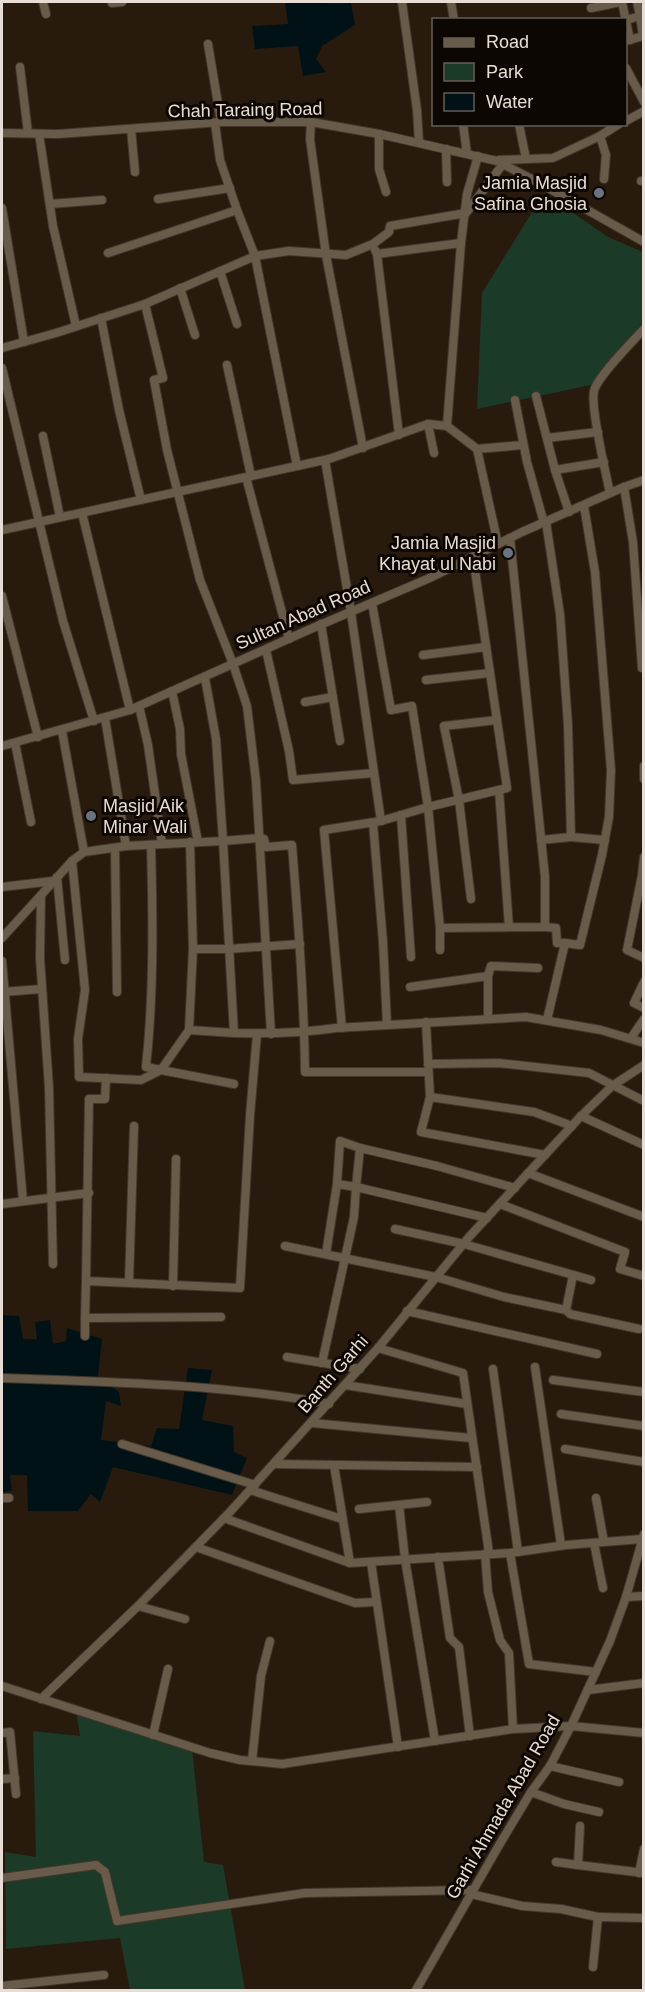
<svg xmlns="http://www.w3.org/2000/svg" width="645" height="1992" font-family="Helvetica,sans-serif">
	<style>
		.green { fill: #1b3a28 }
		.water { fill: #011217 }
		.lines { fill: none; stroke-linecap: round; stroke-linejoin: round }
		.minor-casing { stroke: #43362a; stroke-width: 10 }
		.minor { stroke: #685b4a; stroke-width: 8 }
		.worship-dot { fill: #6b7280; stroke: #0d0703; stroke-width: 2 }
		.labels { text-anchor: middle; stroke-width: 6; stroke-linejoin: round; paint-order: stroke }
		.street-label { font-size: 18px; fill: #e7ddd4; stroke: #0d0703 }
		.poi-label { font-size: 18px; fill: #e7ddd4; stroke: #0d0703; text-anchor: end }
	</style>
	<rect width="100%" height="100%" fill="#281b0e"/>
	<g class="green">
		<polygon points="544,193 608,237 643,252 643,322 591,385 477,409 482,293"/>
		<polygon points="76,1710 192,1748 204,1862 223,1865 245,1990 130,1990 120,1938 6,1949 5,1852 36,1857 33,1731 80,1736"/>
	</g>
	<g class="water">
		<polygon points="285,2 327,2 328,4 351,3 355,25 322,46 316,59 326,72 303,76 298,46 255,49 252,26 288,24"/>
		<polygon points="2,1315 19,1316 23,1339 37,1339 35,1322 50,1320 53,1344 66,1341 67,1328 102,1339 98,1376 119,1392 121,1406 106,1401 101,1440 151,1446 157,1428 179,1429 188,1368 212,1370 202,1420 233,1426 234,1452 247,1458 232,1495 113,1467 100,1502 91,1494 78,1511 28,1511 27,1475 10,1475 12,1491 2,1492"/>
	</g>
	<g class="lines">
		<defs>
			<g id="minor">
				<polyline points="43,2 46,14"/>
				<polyline points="112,2 112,3 122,2"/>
				<polyline points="402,2 417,110 419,143"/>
				<polyline points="451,2 454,20"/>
				<polyline points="606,2 606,5 620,2"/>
				<polyline points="622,2 630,40"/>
				<polyline points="591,8 606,5"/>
				<polyline points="626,20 640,16 637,2"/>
				<polyline points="626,41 643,36 640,16 644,16"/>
				<polyline points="208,44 221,122"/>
				<polyline points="20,67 28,133"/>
				<polyline points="626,68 644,102"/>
				<polyline points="626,121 644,111"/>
				<polyline points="311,122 310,139 326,255 363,448"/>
				<polyline points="215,123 220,160 237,210 255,256 297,466"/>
				<polyline points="463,124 467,154"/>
				<polyline points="519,124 526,159"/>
				<polyline points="131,129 135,172"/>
				<polyline points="2,133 58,134 221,122 311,122 379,134 497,161 543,185 644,242"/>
				<polyline points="39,134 53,226 76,326"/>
				<polyline points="379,134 379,169 386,192"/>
				<polyline points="600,136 606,155 604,179"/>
				<polyline points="446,149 447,182"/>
				<polyline points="499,160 553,158 600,136 619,124"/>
				<polyline points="641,181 644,181"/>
				<polyline points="158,199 230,188"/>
				<polyline points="50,204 102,200"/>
				<polyline points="2,208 24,342"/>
				<polyline points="375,250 377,254 461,243"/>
				<polyline points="108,253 237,210"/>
				<polyline points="377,254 399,435"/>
				<polyline points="220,271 237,324"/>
				<polyline points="180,288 195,335"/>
				<polyline points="145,304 163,378 154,380 167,450 200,580 233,664 247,706 256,781 271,1034"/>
				<polyline points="101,318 119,410 141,500"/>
				<polyline points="2,348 56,333 145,304 255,256 289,251 346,255 373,244 389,232 390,226 466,213 503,164"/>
				<polyline points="227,365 251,476"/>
				<polyline points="2,368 63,621 94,721"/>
				<polyline points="536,396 555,470 569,512"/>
				<polyline points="515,400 527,462 544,523"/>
				<polyline points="428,424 434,453"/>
				<polyline points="447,426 461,243 467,194 478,156"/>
				<polyline points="43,436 60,517"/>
				<polyline points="547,438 598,432"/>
				<polyline points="477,449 523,445"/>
				<polyline points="325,460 351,612 381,821 428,807 412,706 391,710 372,603"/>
				<polyline points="555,470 604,462"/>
				<polyline points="246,477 289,639"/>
				<polyline points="624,487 633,542 642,668 644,668"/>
				<path d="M610,493C606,474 590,407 594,391C597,377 633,341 644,329"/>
				<polyline points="82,513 130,710"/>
				<polyline points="546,522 560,614 568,725 571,837 605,840"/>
				<polyline points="2,530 329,459 428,424 447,426 477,449 498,544"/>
				<polyline points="473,557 507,788 428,807 440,928 545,927 545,877 510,538"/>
				<polyline points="2,596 38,737"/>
				<polyline points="321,624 340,741"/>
				<polyline points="266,650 289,751 293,780 374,773"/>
				<polyline points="423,655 486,647"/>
				<polyline points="426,680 490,673"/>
				<polyline points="172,691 180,729 181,754 198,842"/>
				<polyline points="305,702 333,697"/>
				<polyline points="139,706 148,745 162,844"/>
				<polyline points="105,718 126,846"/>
				<polyline points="15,743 31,822"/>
				<polyline points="2,746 130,710 306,631 432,577 522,532 624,487 644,480"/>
				<polyline points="644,766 644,779"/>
				<polyline points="499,790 509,927"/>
				<polyline points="401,815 411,957"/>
				<polyline points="373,823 383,942 387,1025"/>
				<polyline points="541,840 571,837"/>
				<path d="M151,845C153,919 154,993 146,1067L161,1070L189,1030L193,949L190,842"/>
				<polyline points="115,848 117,992"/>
				<polyline points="84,852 126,846 223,841 216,739 205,678"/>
				<polyline points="644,857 642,875 627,950 644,958"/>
				<polyline points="72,861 85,990 78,1039 79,1077 141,1080 161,1070 234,1084"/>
				<polyline points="57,877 65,960"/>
				<polyline points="2,887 53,881"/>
				<polyline points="41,895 40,958 49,1088 53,1264"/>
				<polyline points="471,899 459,800 444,726 497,720"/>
				<polyline points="545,927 556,928 557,943 565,943"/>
				<polyline points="2,938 72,861 84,852 62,731"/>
				<polyline points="193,949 229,949 300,944"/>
				<polyline points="440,950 440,928"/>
				<polyline points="2,961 23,1201"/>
				<polyline points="644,982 634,1003 644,1008"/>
				<polyline points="410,987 488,976"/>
				<polyline points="2,992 42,989"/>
				<polyline points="488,1018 488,976 491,966 538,968"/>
				<polyline points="547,1020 565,943 580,945 602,855 609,817 611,770 595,572 584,506"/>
				<polyline points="426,1022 430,1097"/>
				<polyline points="342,1028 324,830 381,821"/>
				<polyline points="189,1030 234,1033"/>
				<polyline points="631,1038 644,1019"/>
				<polyline points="428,1064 499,1063 589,1073 644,1101"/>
				<path d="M428,1072H305C304,996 298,920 292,845L266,847L264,839L259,838L223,841L234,1033C269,1034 302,1033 336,1028L526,1017L601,1030L644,1043"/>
				<polyline points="106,1078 105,1099 89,1099 86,1281 240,1288 250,1115 257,1034"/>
				<polyline points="581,1116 644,1145"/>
				<polyline points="545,1155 421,1132 430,1097 534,1112 572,1126"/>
				<polyline points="528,1173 644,1217"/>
				<polyline points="337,1184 340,1141 360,1148"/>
				<polyline points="2,1204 89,1193"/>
				<polyline points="500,1204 625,1252 620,1269 644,1276"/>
				<polyline points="395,1229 464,1244 591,1280"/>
				<polyline points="285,1246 436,1277 504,1297 566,1310 570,1314 639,1329"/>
				<polyline points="326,1254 337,1184 356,1187 360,1148 437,1166 515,1188"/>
				<polyline points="86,1281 85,1318 221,1317"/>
				<polyline points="129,1282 134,1126"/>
				<polyline points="173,1286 176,1159"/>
				<polyline points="566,1310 573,1275"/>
				<polyline points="407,1311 597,1354"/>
				<polyline points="85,1336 85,1318"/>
				<polyline points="378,1348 463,1373 489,1553"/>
				<polyline points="287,1357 360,1369"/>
				<polyline points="322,1363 354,1217 356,1187 487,1218"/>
				<polyline points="535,1367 561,1545"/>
				<polyline points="493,1369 518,1552"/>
				<path d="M2,1378C111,1382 221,1384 329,1404"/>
				<polyline points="553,1380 644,1392"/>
				<polyline points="345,1385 467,1404"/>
				<polyline points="561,1414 644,1426"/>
				<polyline points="312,1423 471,1438"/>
				<polyline points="122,1444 255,1485"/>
				<polyline points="565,1449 644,1462"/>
				<polyline points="274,1464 477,1467"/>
				<polyline points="334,1465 350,1563"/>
				<polyline points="250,1490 342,1519"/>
				<polyline points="2,1498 9,1498"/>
				<polyline points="596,1498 604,1542"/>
				<polyline points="399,1505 405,1559 435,1741"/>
				<polyline points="359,1509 427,1502"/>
				<polyline points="224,1518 350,1563 510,1553 566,1545 642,1539"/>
				<polyline points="594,1543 603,1588"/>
				<polyline points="196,1547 355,1603 376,1602"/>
				<polyline points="510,1553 529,1664 596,1672"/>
				<polyline points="485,1554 488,1592 500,1640 509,1653 513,1729"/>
				<polyline points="438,1557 450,1638 459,1647 470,1736"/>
				<polyline points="371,1562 398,1747"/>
				<polyline points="626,1597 644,1596"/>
				<polyline points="138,1606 185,1619"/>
				<polyline points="2,1686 210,1753 240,1760 282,1764 513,1729 571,1726 644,1733"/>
				<polyline points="588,1690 644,1683"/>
				<polyline points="41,1699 138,1606 229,1513 378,1348 469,1237 581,1116 612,1086 644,1065"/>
				<polyline points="2,1733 10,1732 16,1794"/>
				<polyline points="153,1735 168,1669"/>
				<polyline points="252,1761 261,1676 270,1641"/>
				<polyline points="550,1766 619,1782"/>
				<polyline points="2,1779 15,1778"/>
				<polyline points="531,1792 564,1804 599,1812"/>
				<polyline points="580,1826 578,1865 644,1873"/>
				<polyline points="556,1862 578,1865"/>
				<polyline points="639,1873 644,1849"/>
				<polyline points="2,1878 96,1865 105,1872 117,1921 305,1893 473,1890"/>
				<polyline points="471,1894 522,1906 561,1909 598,1917 593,1967"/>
				<polyline points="598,1917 644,1918"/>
				<polyline points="2,1986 104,1975"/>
				<polyline points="416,1990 498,1847 531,1792 550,1766 571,1726 610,1641 626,1597 644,1534"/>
			</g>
		</defs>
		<use href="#minor" class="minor-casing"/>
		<use href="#minor" class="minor"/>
	</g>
	<g class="worship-dot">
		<circle cx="599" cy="193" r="6"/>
		<circle cx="508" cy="553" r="6"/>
		<circle cx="91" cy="816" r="6"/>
	</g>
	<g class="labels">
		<g class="street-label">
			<text transform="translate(245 110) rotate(-1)" y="6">Chah Taraing Road</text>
			<text transform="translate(303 615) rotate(-24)" y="6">Sultan Abad Road</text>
			<text transform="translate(333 1374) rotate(-49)" y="6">Banth Garhi</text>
			<text transform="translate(503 1807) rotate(-60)" y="6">Garhi Ahmada Abad Road</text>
		</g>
		<g class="poi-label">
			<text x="587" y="189">Jamia Masjid<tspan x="587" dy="21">Safina Ghosia</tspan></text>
			<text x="496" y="549">Jamia Masjid<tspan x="496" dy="21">Khayat ul Nabi</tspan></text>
			<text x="103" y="812" text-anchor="start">Masjid Aik<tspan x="103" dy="21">Minar Wali</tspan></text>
		</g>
	</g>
	<rect width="645" height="1992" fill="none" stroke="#e7ddd4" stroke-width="6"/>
	<rect x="432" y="18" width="195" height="108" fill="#0d0703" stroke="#645d57" stroke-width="1.5"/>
	<rect x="444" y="38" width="30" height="9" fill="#685b4a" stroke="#645d57" stroke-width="1.5"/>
	<text x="486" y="48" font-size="18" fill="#e7ddd4">Road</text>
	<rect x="444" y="63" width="30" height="18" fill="#1b3a28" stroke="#645d57" stroke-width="1.5"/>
	<text x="486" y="78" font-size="18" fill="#e7ddd4">Park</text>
	<rect x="444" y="93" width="30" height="18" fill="#011217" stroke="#645d57" stroke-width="1.5"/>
	<text x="486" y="108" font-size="18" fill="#e7ddd4">Water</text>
</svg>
